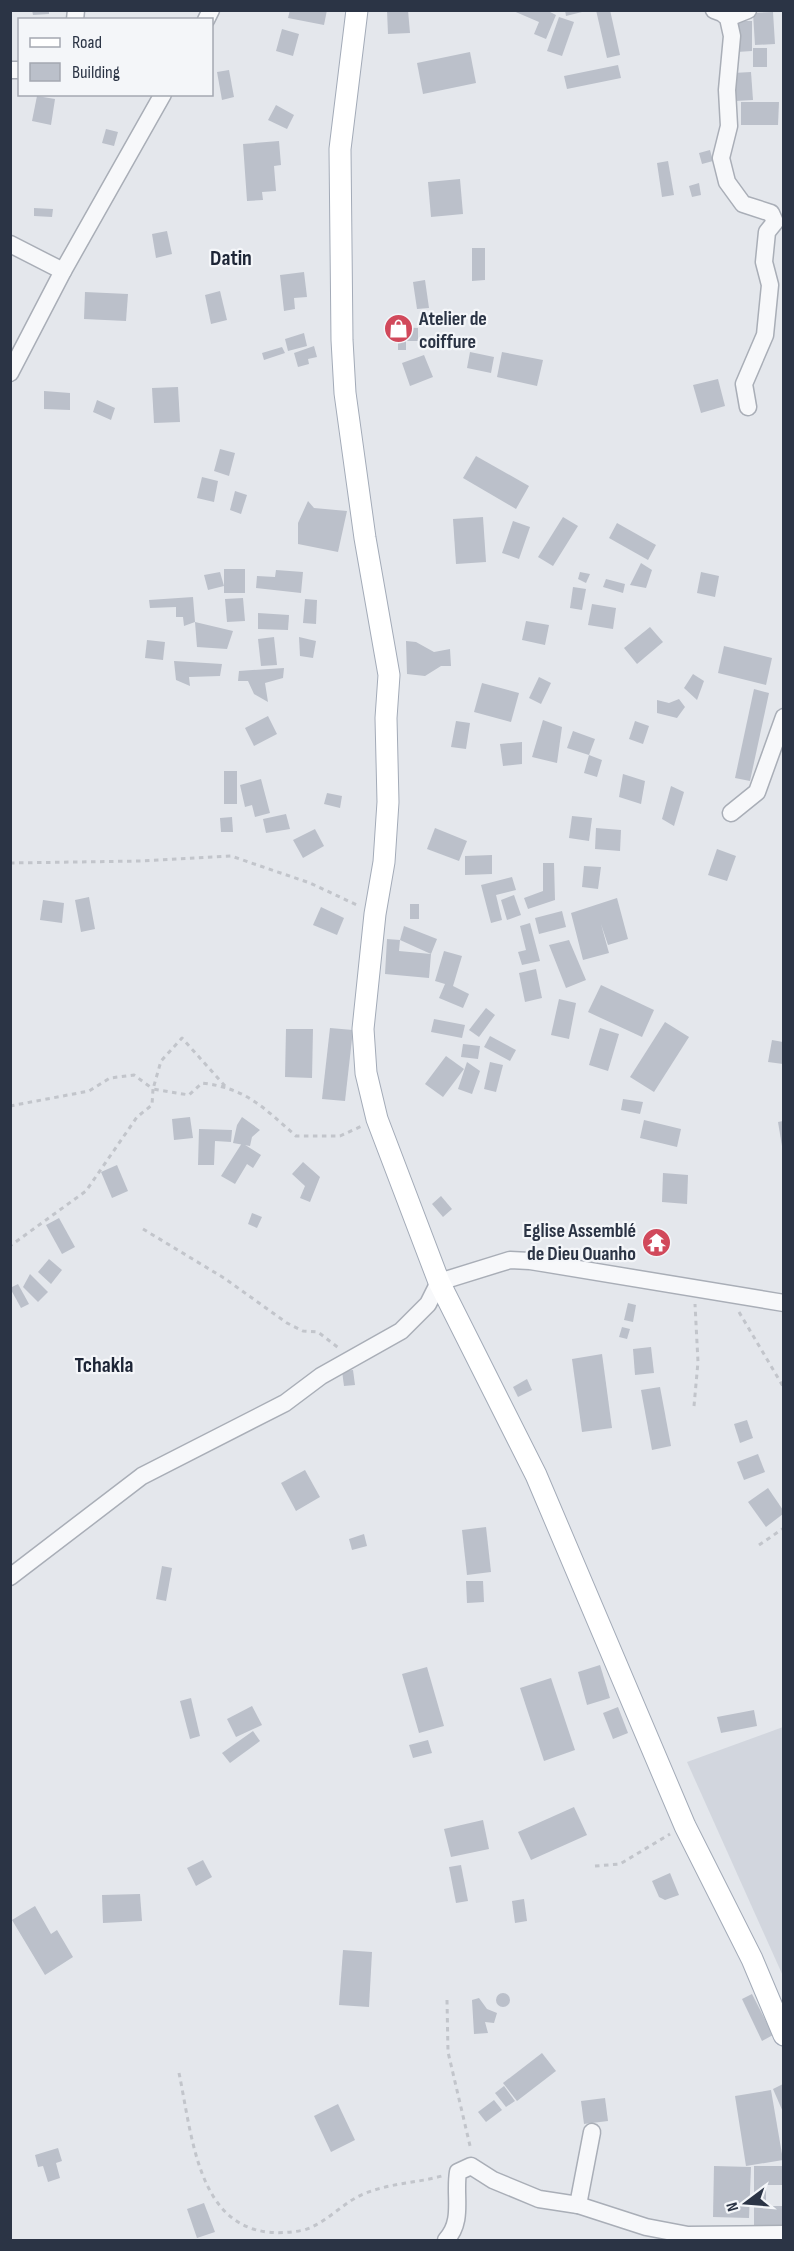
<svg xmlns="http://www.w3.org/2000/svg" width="794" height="2251" font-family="'Sofia Sans Condensed',sans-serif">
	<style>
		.built { fill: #d2d6de }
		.building { fill: #bbc0ca }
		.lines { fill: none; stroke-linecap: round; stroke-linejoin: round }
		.minor-casing { stroke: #a9aeb7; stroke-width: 19 }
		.major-casing { stroke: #a3abb8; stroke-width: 23 }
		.path { stroke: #c2c5cb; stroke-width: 3; stroke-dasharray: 4.5 4.5; stroke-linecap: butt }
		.minor { stroke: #f7f8fa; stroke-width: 16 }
		.major { stroke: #fff; stroke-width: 21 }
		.labels { text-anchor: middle; stroke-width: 4.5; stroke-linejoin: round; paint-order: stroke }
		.poi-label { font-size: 20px; font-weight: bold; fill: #2b3445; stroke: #f4f6f9; text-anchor: start }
		.quarter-label { font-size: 22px; font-weight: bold; fill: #1d2536; stroke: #f4f6f9 }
	</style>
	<rect width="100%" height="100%" fill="#e4e7ec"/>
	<polygon class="built" points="783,1727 784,1727 783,1976 687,1762"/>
	<g class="building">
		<polygon points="32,10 49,10 49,14 33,15"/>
		<polygon points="290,10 327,10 324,25 288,18"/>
		<polygon points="387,10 408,10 410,33 388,34"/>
		<polygon points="511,10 546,10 556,15 546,39 534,34 539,22"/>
		<polygon points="565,10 586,10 586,11 566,16"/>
		<polygon points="596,10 610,10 620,55 607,58"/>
		<polygon points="773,12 775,44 755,45 753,13"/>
		<polygon points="559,17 574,22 562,56 547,51"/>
		<polygon points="737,21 752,21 752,51 737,52"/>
		<polygon points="282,29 299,34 293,56 276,51"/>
		<rect x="753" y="48" width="14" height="19"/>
		<polygon points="470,52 476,83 423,94 417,63"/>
		<polygon points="618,65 621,78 567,89 564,76"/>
		<polygon points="229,70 234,97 222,100 217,72"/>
		<polygon points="751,72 753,100 735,101 733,73"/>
		<polygon points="37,96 55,99 51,125 32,121"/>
		<polygon points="741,102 779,102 778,125 741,125"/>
		<polygon points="276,105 294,115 287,129 268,120"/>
		<polygon points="106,129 118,132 114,146 102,143"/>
		<polygon points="279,141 281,165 274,166 276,191 262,192 263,200 247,201 243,144"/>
		<polygon points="710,150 713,161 702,164 699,153"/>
		<polygon points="668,161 674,195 662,197 657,163"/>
		<polygon points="460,179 463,214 431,217 428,182"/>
		<polygon points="699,183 701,195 692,197 689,186"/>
		<polygon points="34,208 53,209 52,217 34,216"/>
		<polygon points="167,231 172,254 156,258 152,234"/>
		<polygon points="472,248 485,248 485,280 472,281"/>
		<polygon points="304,272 307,297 294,298 295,309 284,311 280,275"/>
		<polygon points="425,280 429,308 417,309 413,282"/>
		<polygon points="220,291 227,320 211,324 205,295"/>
		<polygon points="85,292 128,294 126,321 84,319"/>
		<polygon points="398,327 418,328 418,341 406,341 406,350 398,350"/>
		<polygon points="304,333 307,346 288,351 285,339"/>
		<polygon points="314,346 317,357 308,359 309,364 298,367 294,353"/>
		<polygon points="282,347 285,353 264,360 262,353"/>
		<polygon points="470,352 494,357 491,373 467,368"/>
		<polygon points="502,352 543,360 537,386 497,377"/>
		<polygon points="424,355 433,377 410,386 402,363"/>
		<polygon points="718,379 725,406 701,413 693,385"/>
		<polygon points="178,387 180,422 154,423 152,388"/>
		<polygon points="44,391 70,393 70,410 44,409"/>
		<polygon points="97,400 115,408 111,420 93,412"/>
		<polygon points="220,449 235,453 229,476 214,471"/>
		<polygon points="476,456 529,486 516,509 463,478"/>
		<polygon points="202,477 218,481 214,502 197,498"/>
		<polygon points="235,491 247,495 241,514 230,510"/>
		<polygon points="308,501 314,508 347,511 338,552 298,544 298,523"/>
		<polygon points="483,517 486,562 456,564 453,519"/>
		<polygon points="563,517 578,526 553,566 538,557"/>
		<polygon points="513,521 530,527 519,559 502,553"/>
		<polygon points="617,523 656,545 648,560 609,538"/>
		<polygon points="641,563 652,570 646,588 630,585"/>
		<rect x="224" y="569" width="21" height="24"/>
		<polygon points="276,570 303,572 301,593 256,588 257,576 275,577"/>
		<polygon points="220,572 224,586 208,590 204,575"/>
		<polygon points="580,572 590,574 586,583 578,579"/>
		<polygon points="701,572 719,576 715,597 697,593"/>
		<polygon points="606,579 625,584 623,593 603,587"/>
		<polygon points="573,587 586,589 582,610 570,608"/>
		<polygon points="193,597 195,622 184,626 183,617 176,617 176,607 150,608 149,600"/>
		<polygon points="243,598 245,621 227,622 225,599"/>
		<polygon points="305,599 317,600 316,624 303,623"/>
		<polygon points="592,604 616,608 613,629 588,625"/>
		<polygon points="258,613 289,615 288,630 258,629"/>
		<polygon points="526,621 549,625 545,645 522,640"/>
		<polygon points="195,622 233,631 227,649 197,647"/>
		<polygon points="650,627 663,642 637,664 624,648"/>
		<polygon points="274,637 277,665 261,666 258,639"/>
		<polygon points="299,637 316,641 313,658 300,656"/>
		<polygon points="147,640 165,642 163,660 145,658"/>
		<polygon points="406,641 416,642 434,652 450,649 451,666 441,666 425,676 407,674"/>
		<polygon points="724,646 772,658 766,685 718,673"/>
		<polygon points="174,661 222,664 220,676 189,677 190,686 176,680"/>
		<polygon points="284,668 283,678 265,683 268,702 254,694 248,681 238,681 239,671"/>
		<polygon points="693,674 704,681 697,700 684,688"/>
		<polygon points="539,677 551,683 541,704 529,698"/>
		<polygon points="482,683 519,693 511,722 474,712"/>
		<polygon points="754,689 769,693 750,781 735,778"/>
		<polygon points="679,699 685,707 677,718 657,713 657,700 669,703"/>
		<polygon points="268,716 277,734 254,746 245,728"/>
		<polygon points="543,720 562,727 557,763 532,757"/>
		<polygon points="456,721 470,723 466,749 451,747"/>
		<polygon points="635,721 649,726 643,744 629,739"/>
		<polygon points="573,731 595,739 589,755 602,760 597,777 584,773 589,755 567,748"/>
		<polygon points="522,742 522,764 503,766 500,744"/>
		<rect x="224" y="771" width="13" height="33"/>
		<polygon points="623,774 645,781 641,804 619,797"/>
		<polygon points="261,779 270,813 255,817 252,805 245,807 240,785"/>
		<polygon points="671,786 684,792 674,826 662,819"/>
		<polygon points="327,793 342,796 340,808 324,804"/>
		<polygon points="286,814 290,829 266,833 263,819"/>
		<polygon points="572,816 592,818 589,841 569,838"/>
		<polygon points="232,817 233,832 221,832 220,818"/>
		<polygon points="435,828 467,841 459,861 427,849"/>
		<polygon points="596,828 621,830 620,851 595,849"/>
		<polygon points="315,829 324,846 303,858 293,840"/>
		<polygon points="717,849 736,856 727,881 708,875"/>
		<polygon points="492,855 492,874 465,875 465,856"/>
		<polygon points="543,863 554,863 555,900 528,909 524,898 543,891"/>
		<polygon points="584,866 601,867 598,889 582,887"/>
		<polygon points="512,877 516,890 496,895 502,920 491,923 481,885"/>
		<polygon points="514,895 521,915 507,920 501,900"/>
		<polygon points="89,897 95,929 81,932 75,900"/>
		<polygon points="617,898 628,939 608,945 601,924 609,953 583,960 571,913"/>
		<polygon points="43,900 64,903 62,923 40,920"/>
		<rect x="410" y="904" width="9" height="15"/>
		<polygon points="321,907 344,918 337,935 313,925"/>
		<polygon points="562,911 566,927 539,934 535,918"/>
		<polygon points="530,923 540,961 522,965 518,952 526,950 520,926"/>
		<polygon points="404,926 437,939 431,954 400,940"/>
		<polygon points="387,939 400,940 399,951 431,954 429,978 385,974"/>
		<polygon points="569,940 586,980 566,988 549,945"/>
		<polygon points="444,951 462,956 453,986 469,994 463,1008 439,998 445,984 435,981"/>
		<polygon points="536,969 542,998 525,1002 519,973"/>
		<polygon points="601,985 654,1010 642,1037 588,1012"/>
		<polygon points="559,999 576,1003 569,1039 551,1035"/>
		<polygon points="486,1008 495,1015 479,1037 469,1030"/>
		<polygon points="434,1019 465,1025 462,1038 431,1032"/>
		<polygon points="665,1022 689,1037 654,1092 630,1077"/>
		<polygon points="330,1028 353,1030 345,1101 322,1099"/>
		<polygon points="600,1028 619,1034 608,1071 589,1065"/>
		<polygon points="286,1029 313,1029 312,1078 285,1077"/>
		<polygon points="490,1036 516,1050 510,1061 484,1047"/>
		<polygon points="772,1040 783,1042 783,1064 768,1062"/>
		<polygon points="463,1044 480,1046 478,1059 461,1057"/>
		<polygon points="446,1056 464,1069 443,1097 425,1084"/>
		<polygon points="467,1062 480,1071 472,1094 458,1089"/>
		<polygon points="490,1062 503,1065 496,1092 484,1089"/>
		<polygon points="623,1099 643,1102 640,1114 621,1110"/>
		<polygon points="190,1117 193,1138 174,1140 172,1119"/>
		<polygon points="242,1117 260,1130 252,1137 250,1146 233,1143 237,1125"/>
		<polygon points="644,1120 681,1129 677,1147 640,1138"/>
		<polygon points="783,1121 783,1146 782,1146 778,1122"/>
		<polygon points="199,1129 232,1130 231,1142 215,1141 214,1165 198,1165"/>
		<polygon points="242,1143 261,1155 253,1168 247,1164 235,1184 221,1176"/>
		<polygon points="303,1162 320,1177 310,1202 300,1198 305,1186 292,1174"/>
		<polygon points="117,1165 128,1191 112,1198 101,1172"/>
		<polygon points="663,1173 688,1175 687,1204 662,1202"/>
		<polygon points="441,1196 452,1209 443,1217 432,1204"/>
		<polygon points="252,1213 262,1217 257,1228 248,1224"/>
		<polygon points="59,1218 75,1247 62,1254 46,1225"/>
		<polygon points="49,1259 62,1270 51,1284 38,1272"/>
		<polygon points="30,1274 48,1292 38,1302 23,1287"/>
		<polygon points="18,1284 29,1304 21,1308 10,1288"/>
		<polygon points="628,1303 636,1305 633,1322 624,1320"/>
		<polygon points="622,1327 630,1329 627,1339 619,1337"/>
		<polygon points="651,1347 654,1373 635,1375 633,1349"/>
		<polygon points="602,1354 612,1428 582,1432 572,1359"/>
		<polygon points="353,1370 355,1385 344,1386 342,1371"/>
		<polygon points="527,1379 532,1390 518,1397 513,1387"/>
		<polygon points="660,1387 671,1446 652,1450 641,1390"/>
		<polygon points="747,1420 753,1438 740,1443 734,1424"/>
		<polygon points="758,1454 765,1472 744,1480 737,1462"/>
		<polygon points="305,1470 320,1497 296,1511 281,1483"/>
		<polygon points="768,1488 783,1510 783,1514 766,1527 748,1502"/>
		<polygon points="486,1527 491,1572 467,1575 462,1530"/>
		<polygon points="364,1534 367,1546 352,1550 349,1539"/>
		<polygon points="162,1566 172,1568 166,1601 156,1599"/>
		<polygon points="466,1581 483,1581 484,1602 467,1603"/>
		<polygon points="600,1665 610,1698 587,1705 578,1672"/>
		<polygon points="427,1667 444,1726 419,1733 402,1674"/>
		<polygon points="551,1678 575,1750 544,1761 520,1688"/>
		<polygon points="191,1698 200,1736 190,1739 180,1701"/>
		<polygon points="252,1706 262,1725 236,1737 227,1719"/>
		<polygon points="618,1707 628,1733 613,1739 603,1713"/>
		<polygon points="754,1710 757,1726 721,1733 717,1717"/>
		<polygon points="253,1731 260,1741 230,1763 222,1753"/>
		<polygon points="428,1740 432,1753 413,1758 409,1745"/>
		<polygon points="574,1807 587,1835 531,1860 518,1832"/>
		<polygon points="483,1820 489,1849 451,1857 444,1829"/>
		<polygon points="203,1860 212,1877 196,1886 187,1868"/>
		<polygon points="461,1865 468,1901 456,1903 449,1867"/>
		<polygon points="670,1873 679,1895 665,1900 659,1897 652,1881"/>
		<polygon points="140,1894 142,1921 103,1923 102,1895"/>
		<polygon points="524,1899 527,1921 515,1923 512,1901"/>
		<polygon points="35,1906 51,1934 57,1930 73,1957 45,1975 12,1920"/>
		<polygon points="343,1950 372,1952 369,2007 339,2005"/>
		<circle cx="503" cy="2000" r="7"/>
		<polygon points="752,1994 773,2035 762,2041 742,1999"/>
		<polygon points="479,1998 487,2009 497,2013 494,2023 485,2022 488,2033 474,2034 472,2000"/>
		<polygon points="542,2053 556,2071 517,2101 503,2083"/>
		<polygon points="783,2084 783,2112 773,2089"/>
		<polygon points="504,2086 515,2101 506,2107 495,2093"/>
		<polygon points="771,2090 783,2160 746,2166 735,2096"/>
		<polygon points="605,2098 608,2121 584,2124 581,2101"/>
		<polygon points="494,2100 502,2110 486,2122 478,2112"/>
		<polygon points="338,2104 355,2140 331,2152 314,2116"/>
		<polygon points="58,2148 62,2161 56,2163 60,2178 48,2182 43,2166 38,2167 35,2155"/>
		<polygon points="714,2166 751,2167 749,2218 713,2217"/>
		<polygon points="754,2166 783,2166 783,2185 766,2185 766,2206 783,2206 783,2226 754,2226"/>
		<polygon points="204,2203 215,2232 197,2238 187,2209"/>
	</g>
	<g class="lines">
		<defs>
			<g id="minor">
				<polyline points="714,10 722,13 728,18 732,36 727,90 729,126 721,158 727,182 743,204 771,213 775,222 767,232 764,262 770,285 765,335 744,384 748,407"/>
				<polyline points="728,18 748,10"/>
				<polyline points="75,20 76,10"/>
				<polyline points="206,20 211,10"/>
				<polyline points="10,70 20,70"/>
				<polyline points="10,244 63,271"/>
				<polyline points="10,373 63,271 163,94"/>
				<polyline points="731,813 757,792 784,717"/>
				<polyline points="10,1577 142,1476 285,1403 321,1376 401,1331 428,1304 439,1282 510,1260 530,1261 784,1303"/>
				<polyline points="578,2205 592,2132"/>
				<path d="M446,2240C464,2221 454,2196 458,2172L471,2166L493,2180L539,2199L578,2205L646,2227L688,2235L784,2234"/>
			</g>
			<polyline id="major" points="357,10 340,149 342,340 345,393 365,538 389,675 386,718 388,802 384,862 375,914 363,1029 366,1073 377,1119 439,1282 536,1475 685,1826 752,1959 784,2035"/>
		</defs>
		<use href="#minor" class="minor-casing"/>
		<use href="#major" class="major-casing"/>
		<g class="path">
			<polyline points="10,863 142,861 231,856 310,883 359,906"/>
			<path d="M225,1086L182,1038L161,1061L153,1089L189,1095L202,1083C246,1088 264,1108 296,1136H340L362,1126"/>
			<polyline points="10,1106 89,1091 110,1078 134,1075 153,1089 152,1105 137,1117 86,1191 10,1246"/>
			<polyline points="143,1229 224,1278 287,1323 303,1331 318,1332 340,1349"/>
			<polyline points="739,1312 784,1388"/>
			<polyline points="694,1406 698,1362 695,1304"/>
			<polyline points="759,1545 784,1528"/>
			<polyline points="595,1866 620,1864 670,1834"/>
			<polyline points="447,2000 448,2052 471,2150"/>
			<path d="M179,2073C194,2145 199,2251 304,2230C327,2223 344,2201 366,2193C391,2183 417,2183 442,2176"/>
		</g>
		<use href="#minor" class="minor"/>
		<use href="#major" class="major"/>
	</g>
	<defs>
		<symbol id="shop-disc" viewBox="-11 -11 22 22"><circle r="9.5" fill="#d1495b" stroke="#f4f6f9"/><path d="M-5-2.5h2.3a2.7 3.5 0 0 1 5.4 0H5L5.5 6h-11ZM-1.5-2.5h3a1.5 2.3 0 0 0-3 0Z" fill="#fff"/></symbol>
		<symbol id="temple-disc" viewBox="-11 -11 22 22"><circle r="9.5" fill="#d1495b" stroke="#f4f6f9"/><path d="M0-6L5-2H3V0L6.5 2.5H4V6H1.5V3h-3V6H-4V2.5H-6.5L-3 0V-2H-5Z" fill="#fff"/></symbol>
	</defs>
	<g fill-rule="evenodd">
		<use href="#shop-disc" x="382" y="312" width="33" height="33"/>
		<use href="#temple-disc" x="640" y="1226" width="33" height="33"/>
	</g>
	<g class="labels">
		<g class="poi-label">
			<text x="419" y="325">Atelier de<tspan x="419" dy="23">coiffure</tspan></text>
			<text x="636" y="1237" text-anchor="end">Eglise Assemblé<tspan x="636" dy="23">de Dieu Ouanho</tspan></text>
		</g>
		<g class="quarter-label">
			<text x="231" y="265">Datin</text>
			<text x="104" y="1372">Tchakla</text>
		</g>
	</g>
	<rect width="794" height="2251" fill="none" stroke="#2b3445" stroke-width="24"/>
	<rect x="18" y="18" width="195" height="78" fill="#f4f6f9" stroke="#a4a8b1" stroke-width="1.5"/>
	<rect x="30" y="38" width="30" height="9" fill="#ffffff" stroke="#a4a8b1" stroke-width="1.5"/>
	<text x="72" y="48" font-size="18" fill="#2b3445">Road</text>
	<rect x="30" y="63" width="30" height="18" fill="#bbc0ca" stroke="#a4a8b1" stroke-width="1.5"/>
	<text x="72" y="78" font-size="18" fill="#2b3445">Building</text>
	<g transform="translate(746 2203) rotate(254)" stroke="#f4f6f9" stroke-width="4.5" paint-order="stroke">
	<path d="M0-4.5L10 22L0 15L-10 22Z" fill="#2b3445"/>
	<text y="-9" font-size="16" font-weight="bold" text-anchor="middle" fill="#2b3445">N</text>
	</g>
</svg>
